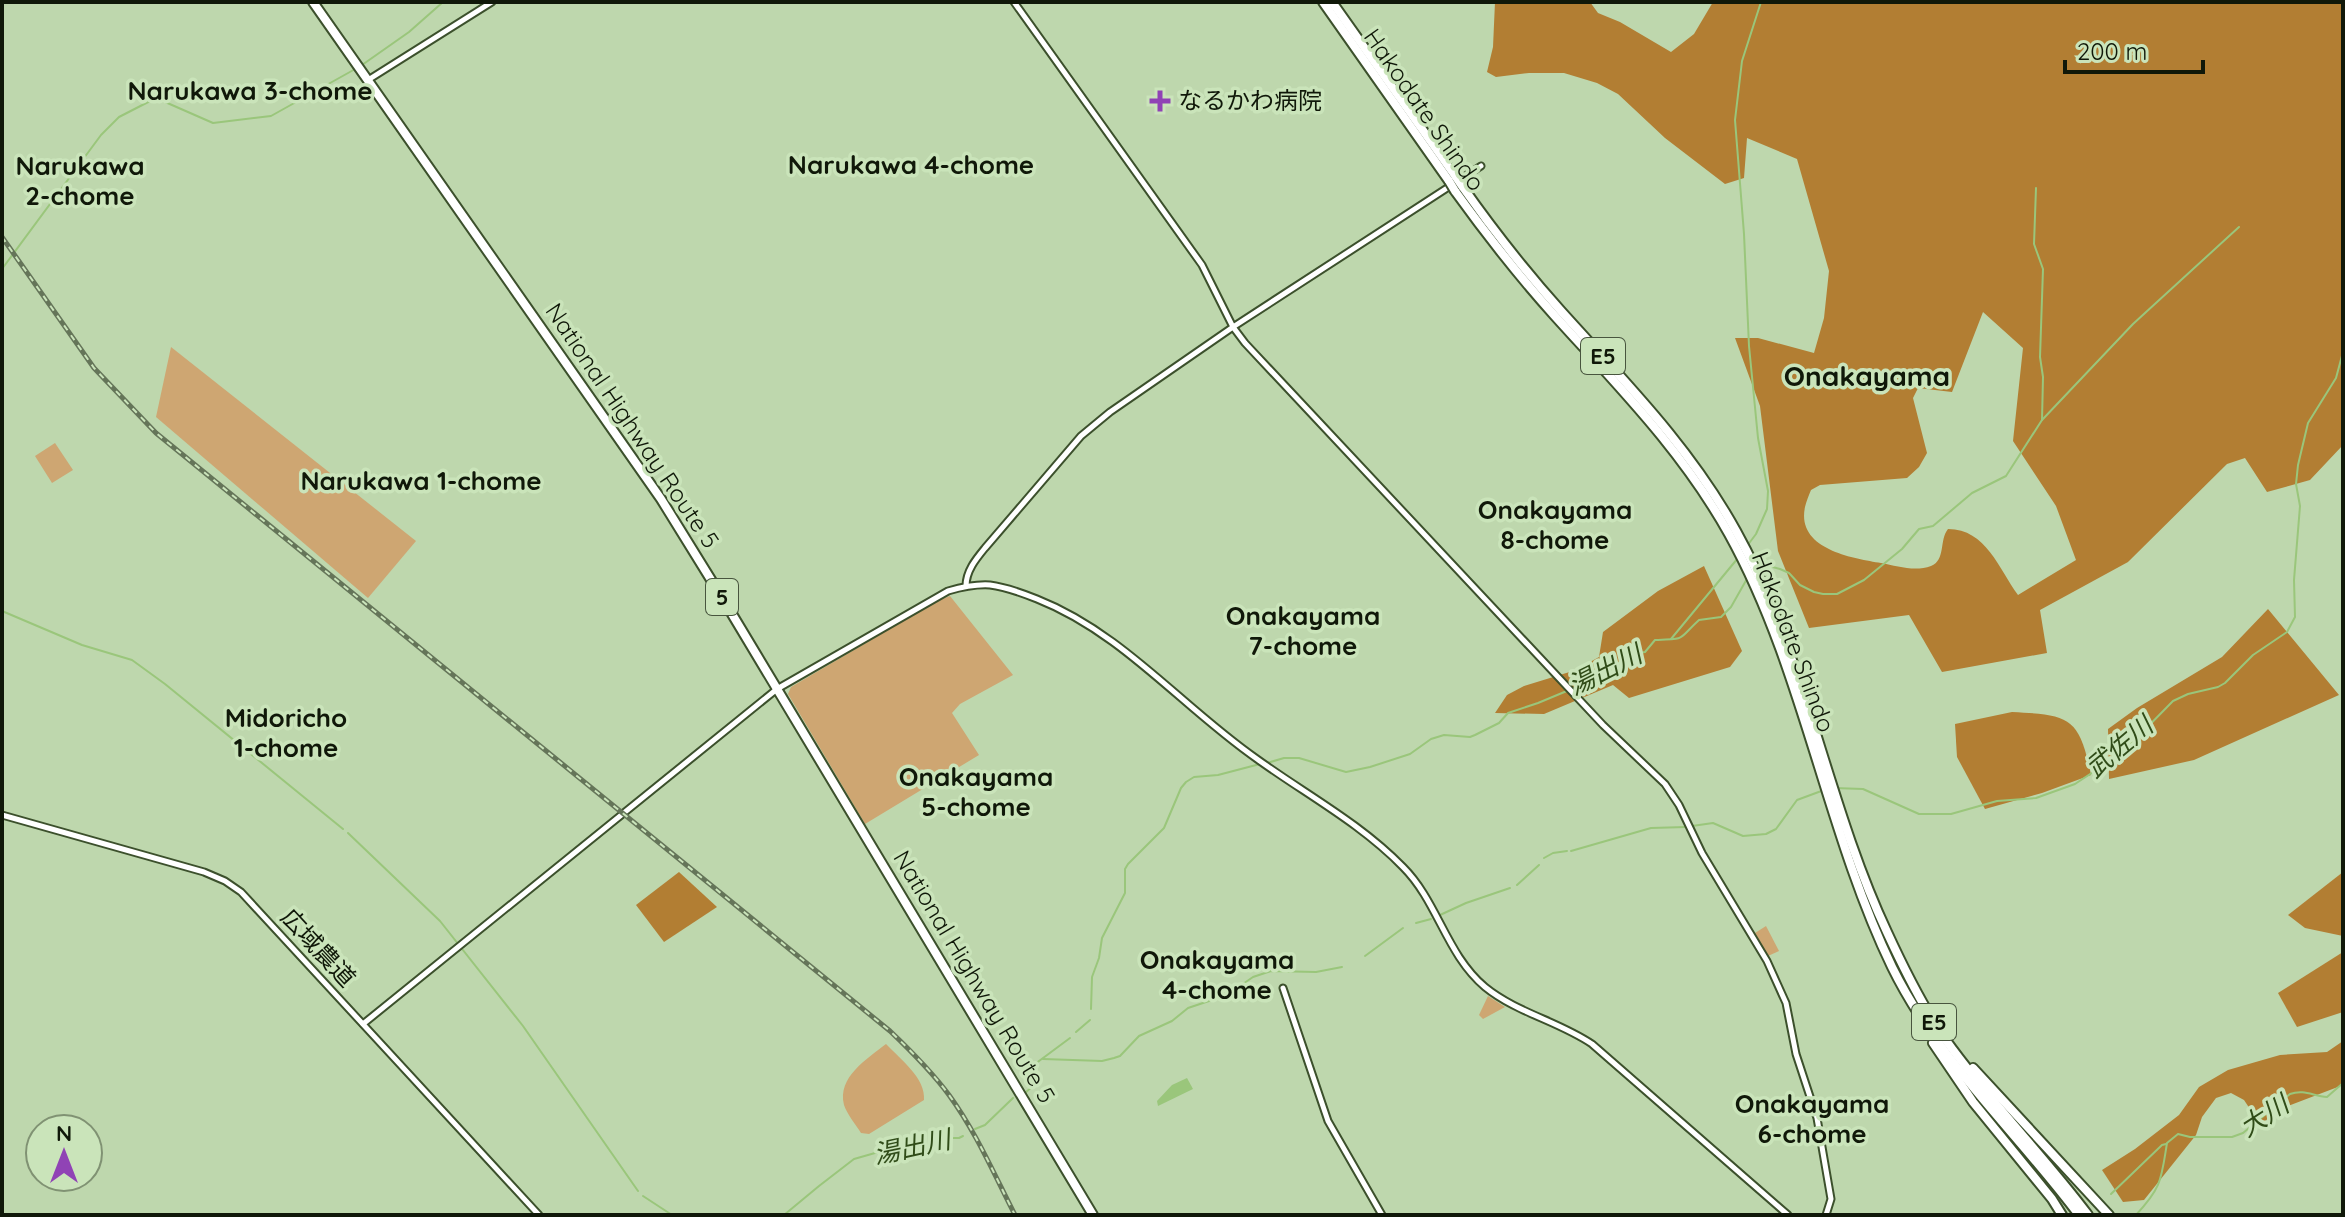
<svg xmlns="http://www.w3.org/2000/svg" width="2345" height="1217" font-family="Quicksand,'Noto Sans JP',sans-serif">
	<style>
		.green { fill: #cea672 }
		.forest { fill: #b27e33; fill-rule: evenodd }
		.water { fill: #9ac67b }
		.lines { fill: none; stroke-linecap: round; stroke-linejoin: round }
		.stream { stroke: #9ac67b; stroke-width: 2 }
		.minor-casing { stroke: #3c502c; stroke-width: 9 }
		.highway-casing { stroke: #3c502c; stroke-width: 12 }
		.minor { stroke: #fff; stroke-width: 5 }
		.highway { stroke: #fff; stroke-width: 8 }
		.rail-casing { stroke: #657559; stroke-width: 5 }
		.rail { stroke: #cae4ba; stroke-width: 2; stroke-dasharray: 6; stroke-linecap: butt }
		.highway-bridge-casing { stroke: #3c502c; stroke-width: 12; stroke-linecap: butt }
		.highway-bridge { stroke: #fff; stroke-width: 8 }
		.poi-dot { fill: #9043b5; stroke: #cae4ba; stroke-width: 3 }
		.labels { text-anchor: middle; stroke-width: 7; stroke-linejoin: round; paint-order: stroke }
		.shield { fill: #cae4ba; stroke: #48553e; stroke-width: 2 }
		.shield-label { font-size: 22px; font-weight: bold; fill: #101809 }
		.poi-label { font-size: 24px; fill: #101809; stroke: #cae4ba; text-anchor: start }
		.street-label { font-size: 24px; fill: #101809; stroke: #cae4ba }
		.neighbourhood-label { font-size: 26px; font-weight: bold; fill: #101809; stroke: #cae4ba }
		.water-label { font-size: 26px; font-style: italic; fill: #304c18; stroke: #cae4ba }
		.quarter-label { font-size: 28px; font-weight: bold; fill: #101809; stroke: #cae4ba }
	</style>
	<rect width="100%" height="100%" fill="#bed7ad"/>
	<g class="green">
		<polygon points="171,347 416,541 368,598 156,417"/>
		<polygon points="55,443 73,470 52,483 35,456"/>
		<polygon points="950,596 1013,675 960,704 952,713 979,755 865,824 788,694 791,687 939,600"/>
		<polygon points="1766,926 1779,951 1768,956 1755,933"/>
		<polygon points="1488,996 1505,1007 1483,1019 1479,1015"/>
		<path d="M886,1044C900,1059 926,1078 924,1100L869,1134L861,1133C856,1125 847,1114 844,1105C837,1077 867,1059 886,1044Z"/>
	</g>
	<g class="forest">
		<path d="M1495,2H1590L1598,13L1620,22L1671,52L1694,34L1713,2H2343V445L2310,480L2267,492L2245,458L2227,464L2128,562L2040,610L2047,653L1942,672L1909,615L1809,628L1778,551L1760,406L1735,338H1758L1814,353L1824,318L1829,271L1797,159L1747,138L1744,178L1725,184L1665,138L1618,94L1597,83L1564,73H1529L1496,77L1487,72L1493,47ZM1983,312L2023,348L2013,441L2056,506L2076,560L2018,595C1999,569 1986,529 1948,529C1939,540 1946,560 1931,566C1915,572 1897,566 1881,563C1852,558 1796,549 1805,507C1806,502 1809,495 1811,490L1820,485L1907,478L1919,467L1927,453L1913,398L1918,388L1952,392Z"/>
		<polygon points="1704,566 1742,651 1730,667 1629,698 1613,685 1544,714 1495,713 1507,695 1524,686 1576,670 1599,657 1603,632 1658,591"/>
		<polygon points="2268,609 2339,695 2194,760 2109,779 2108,729 2137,708 2222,657"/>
		<path d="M2012,712C2069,715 2079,716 2091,775L2042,793L1985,809L1957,757L1955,724Z"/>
		<polygon points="679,872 717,907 664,942 636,905"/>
		<polygon points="2343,872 2343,936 2305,928 2288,915"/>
		<polygon points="2343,952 2343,1012 2297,1027 2278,993"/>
		<polygon points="2343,1041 2343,1085 2288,1106 2260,1124 2244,1100 2231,1093 2216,1098 2202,1117 2196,1135 2144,1200 2123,1202 2102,1170 2135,1149 2179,1115 2199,1087 2228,1070 2280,1055 2327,1052"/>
	</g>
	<polygon class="water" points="1187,1078 1193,1089 1158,1106 1157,1101 1172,1085"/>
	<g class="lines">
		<g class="stream">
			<polyline points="362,65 409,32 443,2"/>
			<polyline points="2036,188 2034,244 2043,269 2040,357 2043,377 2042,420"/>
			<polyline points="2,269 101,135 119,117 156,98 213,123 271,116 357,68"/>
			<polyline points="1747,546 1756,534 1767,509 1768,491 1758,438 1749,346 1744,234 1735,120 1742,61 1761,2"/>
			<polyline points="1759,568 1769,566 1780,569 1789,573 1800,585 1814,592 1823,594 1837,594 1864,580 1902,549 1919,529 1933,526 1972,493 2006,476 2042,420 2133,324 2239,227"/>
			<polyline points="2,611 82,645 132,660 165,684 343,829"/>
			<polyline points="1671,639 1738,558"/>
			<path d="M1267,763L1284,758H1299L1346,772L1370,767L1410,754L1431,739L1444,735L1470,737L1475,735L1499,723L1508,713L1538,703L1610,673L1626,655L1645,652L1655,640C1688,639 1677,640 1699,620L1721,617L1731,607L1748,577"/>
			<polyline points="1834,788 1863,789 1919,814 1951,814 1997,801 2036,798 2075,784 2122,753 2173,701 2188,694 2218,687 2225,683 2253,655 2287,632 2295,617 2294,580 2300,506 2296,484 2298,465 2308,423 2336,378 2343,352"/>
			<polyline points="1692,826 1713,823 1743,836 1766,834 1776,829 1797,800 1824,790"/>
			<polyline points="348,833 440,921 523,1026 638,1191"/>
			<polyline points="1571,851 1651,828 1686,827"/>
			<polyline points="1544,858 1553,853 1567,851"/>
			<polyline points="1517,885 1539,865"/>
			<polyline points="1440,915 1466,903 1510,888"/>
			<polyline points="1416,923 1431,919"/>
			<polyline points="1365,956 1403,928"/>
			<polyline points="1091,1009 1092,977 1099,958 1102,938 1125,893 1125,869 1128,864 1164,828 1181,788 1186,782 1194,777 1218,775 1260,764"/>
			<polyline points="1076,1032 1090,1020"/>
			<polyline points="1043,1059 1102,1061 1114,1058 1120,1056 1139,1036 1172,1021 1188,1008 1227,995 1253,977 1271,971 1316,972 1342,967"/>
			<polyline points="1026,1092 1032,1087 1035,1064 1070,1038"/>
			<polyline points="975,1129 985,1125 1013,1098"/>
			<polyline points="2111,1194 2162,1145 2166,1144"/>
			<polyline points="643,1196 672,1215"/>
			<polyline points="784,1215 819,1186 854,1159 889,1149 919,1149 942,1138 959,1138 963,1136"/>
			<path d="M2136,1215C2162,1187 2161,1180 2167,1143L2178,1134L2190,1137H2232L2243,1133L2290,1094C2304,1089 2313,1096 2327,1097L2343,1083"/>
		</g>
		<defs>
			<g id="minor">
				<polyline points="1014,2 1202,265 1233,327 1245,343 1603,725 1665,784 1679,805 1702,853 1767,961 1786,1003 1796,1054 1817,1118 1831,1199 1826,1215"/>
				<polyline points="368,80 492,2"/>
				<path d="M966,586C966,571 976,559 985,548L1081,436L1110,412L1233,327L1481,166"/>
				<polyline points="2,815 204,872 225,881 241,892 539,1215"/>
				<polyline points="1283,988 1328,1121 1382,1215"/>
				<path d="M363,1024L777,689L948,591C962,587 975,584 990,585C1006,587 1022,593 1037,599C1123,633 1182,707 1257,759C1307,795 1360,823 1403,867C1438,902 1446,954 1485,987C1517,1013 1558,1021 1592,1044L1788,1215"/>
			</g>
			<g id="highway">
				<polyline points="313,2 661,499 726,604 1093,1215"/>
				<polyline points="1323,2 1449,181"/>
				<polyline points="1332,2 1456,177"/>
				<path d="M1462,186C1493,230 1526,272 1561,311C1624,381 1690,447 1736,531C1806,657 1826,802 1887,932C1904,969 1922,1006 1945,1039C1989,1101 2043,1155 2088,1215"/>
				<path d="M1455,191C1486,234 1519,276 1554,315C1618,386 1682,450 1729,534C1804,669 1825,828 1892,967C1938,1061 2017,1132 2079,1215"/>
				<polyline points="1933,1043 1973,1102 2052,1199 2062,1215"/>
				<polyline points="1973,1068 2109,1215"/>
			</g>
		</defs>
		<use href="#minor" class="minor-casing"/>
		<use href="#highway" class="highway-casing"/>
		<use href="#minor" class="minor"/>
		<use href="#highway" class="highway"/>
		<defs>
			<path id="rail" d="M2,237L94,368L156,433L890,1031C911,1051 932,1072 949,1095C976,1132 994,1174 1015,1215"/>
		</defs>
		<use href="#rail" class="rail-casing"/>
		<use href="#rail" class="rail"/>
		<defs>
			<g id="highway-bridge">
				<polyline points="1456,177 1462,186"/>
				<polyline points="1449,181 1455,191"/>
			</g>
		</defs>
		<use href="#highway-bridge" class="highway-bridge-casing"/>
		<use href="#highway-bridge" class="highway-bridge"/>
	</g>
	<path class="poi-dot" d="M1156 89h8v8h8v8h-8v8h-8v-8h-8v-8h8z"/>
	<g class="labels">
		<g class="shield">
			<rect x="1581" y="338" width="44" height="36" rx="6"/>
			<rect x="706" y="579" width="32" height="36" rx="6"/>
			<rect x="1912" y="1004" width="44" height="36" rx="6"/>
		</g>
		<g class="shield-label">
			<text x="1603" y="364">E5</text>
			<text x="722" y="605">5</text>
			<text x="1934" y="1030">E5</text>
		</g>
		<g class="poi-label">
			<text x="1178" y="109">なるかわ病院</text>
		</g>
		<g class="street-label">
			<text transform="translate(1424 110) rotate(55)" y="8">Hakodate Shindo</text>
			<text transform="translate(632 426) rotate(56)" y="8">National Highway Route 5</text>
			<text transform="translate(1793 642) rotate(69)" y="8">Hakodate Shindo</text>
			<text transform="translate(318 948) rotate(47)" y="8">広域農道</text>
			<text transform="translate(974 977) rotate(59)" y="8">National Highway Route 5</text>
		</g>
		<g class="neighbourhood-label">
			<text x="250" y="100">Narukawa 3-chome</text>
			<text x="911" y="174">Narukawa 4-chome</text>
			<text x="80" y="175">Narukawa<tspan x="80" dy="30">2-chome</tspan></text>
			<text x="421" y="490">Narukawa 1-chome</text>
			<text x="1555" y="519">Onakayama<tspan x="1555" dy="30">8-chome</tspan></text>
			<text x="1303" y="625">Onakayama<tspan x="1303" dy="30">7-chome</tspan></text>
			<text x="286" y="727">Midoricho<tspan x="286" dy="30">1-chome</tspan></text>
			<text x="976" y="786">Onakayama<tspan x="976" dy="30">5-chome</tspan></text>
			<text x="1217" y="969">Onakayama<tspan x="1217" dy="30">4-chome</tspan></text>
			<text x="1812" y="1113">Onakayama<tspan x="1812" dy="30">6-chome</tspan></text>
		</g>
		<g class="water-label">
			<text transform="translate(1605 670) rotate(-27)" y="9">湯出川</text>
			<text transform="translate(2119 747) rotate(-40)" y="9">武佐川</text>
			<text transform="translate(2264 1116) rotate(-33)" y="9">大川</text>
			<text transform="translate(912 1147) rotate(-12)" y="9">湯出川</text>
		</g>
		<g class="quarter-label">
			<text x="1867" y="386">Onakayama</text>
		</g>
	</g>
	<rect width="2345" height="1217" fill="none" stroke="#101809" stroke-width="8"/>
	<g transform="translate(64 1153)"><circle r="38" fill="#cae4ba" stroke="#809273" stroke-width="2"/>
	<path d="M0-6L14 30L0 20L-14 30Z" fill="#9043b5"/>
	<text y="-12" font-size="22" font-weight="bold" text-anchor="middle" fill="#101809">N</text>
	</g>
	<path d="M2065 60v12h138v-12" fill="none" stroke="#101809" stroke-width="4"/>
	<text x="2077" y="60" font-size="24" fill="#101809" stroke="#cae4ba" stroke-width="6" paint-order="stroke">200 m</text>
</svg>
